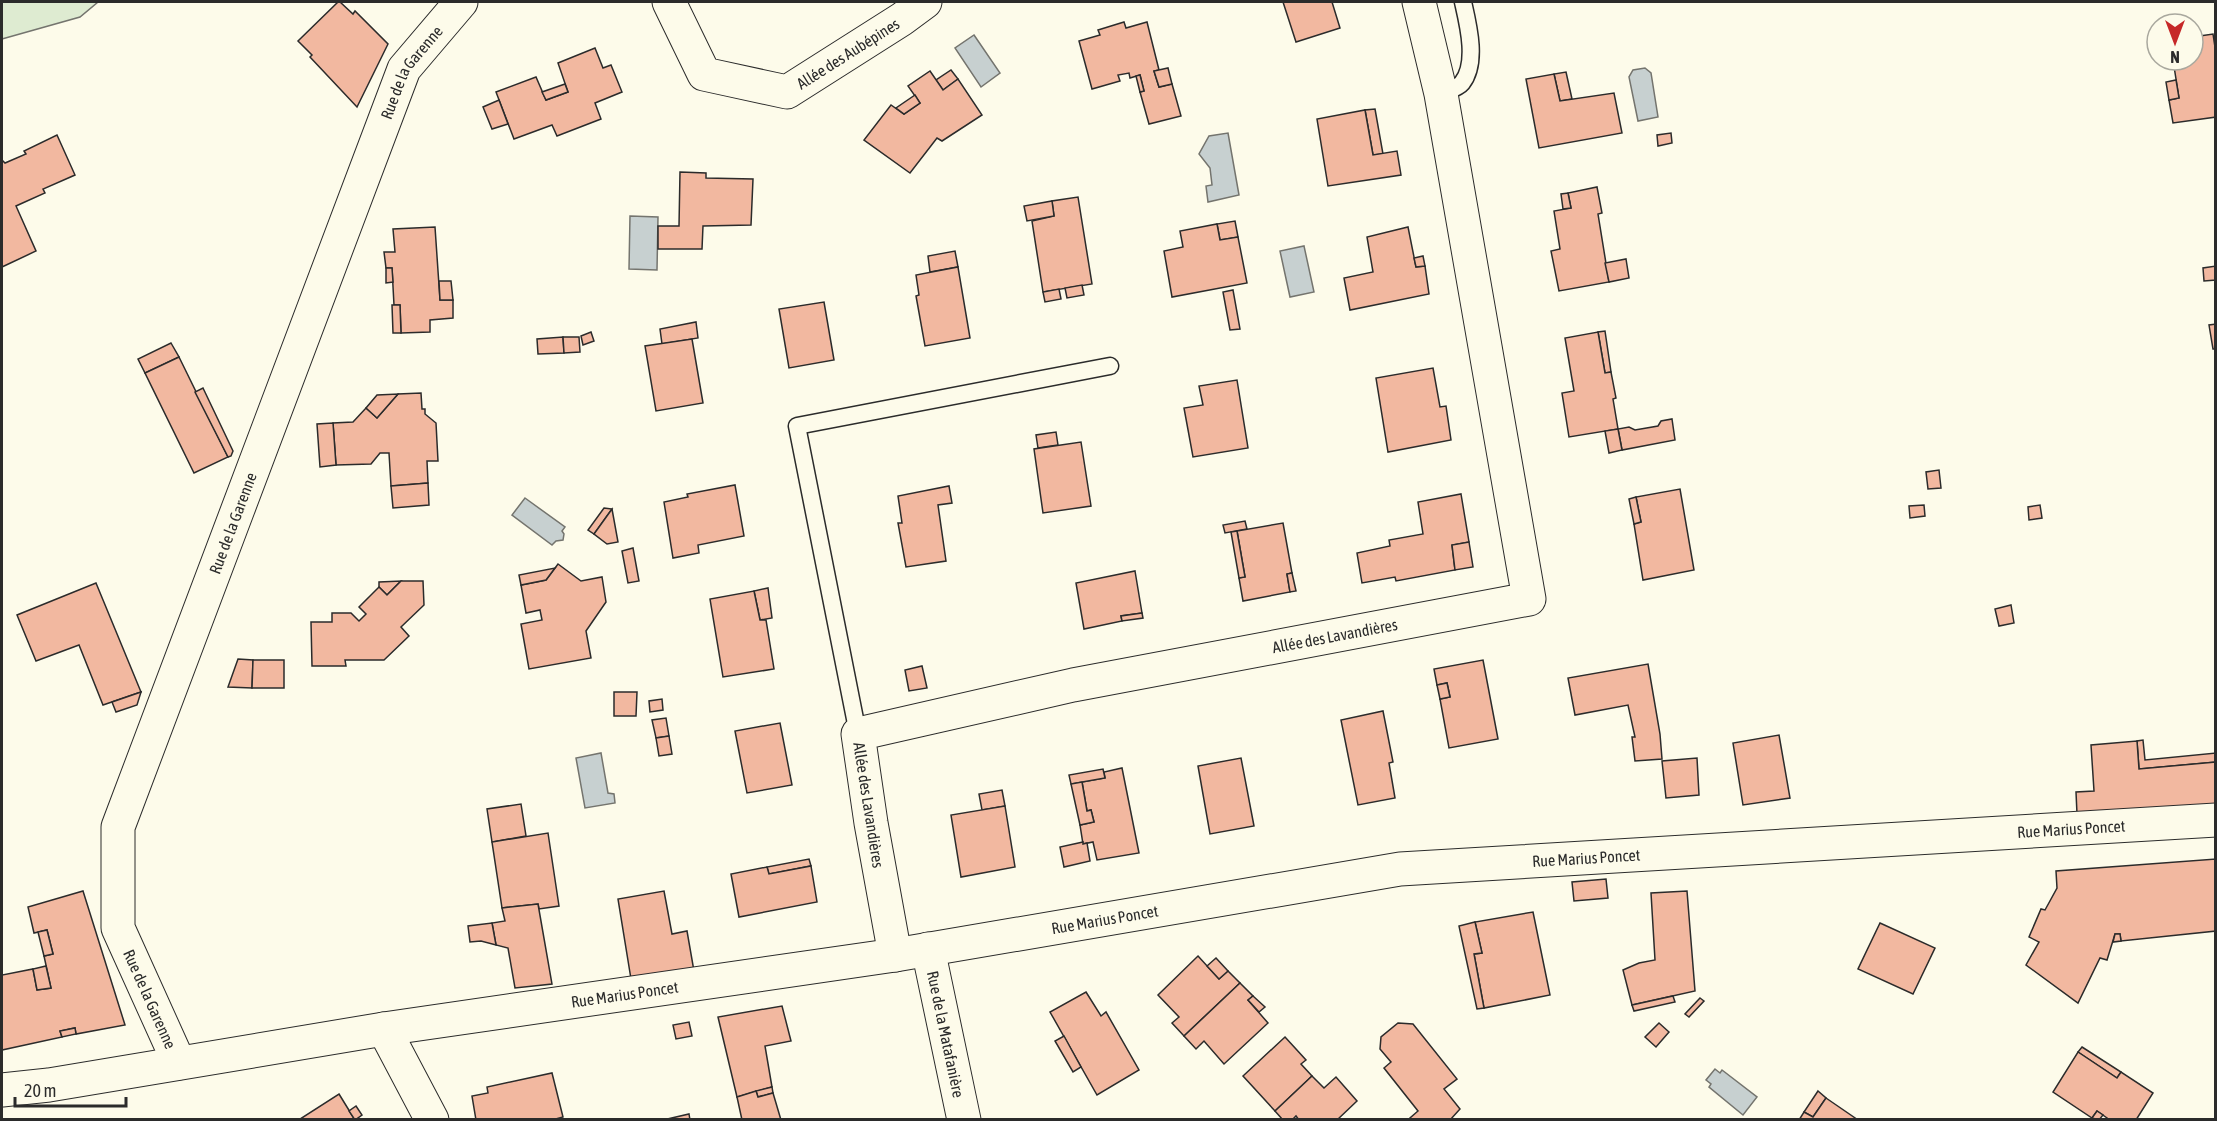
<svg xmlns="http://www.w3.org/2000/svg" width="2217" height="1121" font-family="'Asap Condensed',sans-serif">
	<style>
		.green { fill: #deebd1; stroke: #74746e; stroke-width: 1.5 }
		.water { fill: #c7d0d0; stroke: #74746e; stroke-width: 1.5 }
		.building { fill: #f2b8a0; stroke: #2b2b2b; stroke-width: 1.5 }
		.lines { fill: none; stroke-linecap: round; stroke-linejoin: round }
		.service-casing { stroke: #2b2b2b; stroke-width: 19 }
		.minor-casing { stroke: #2b2b2b; stroke-width: 35 }
		.service { stroke: #fdfbea; stroke-width: 16 }
		.minor { stroke: #fdfbea; stroke-width: 33 }
		.labels { text-anchor: middle; stroke-width: 4.5; stroke-linejoin: round; paint-order: stroke }
		.street-label { font-size: 16px; fill: #2b2b2b; stroke: #fdfbea }
	</style>
	<rect width="100%" height="100%" fill="#fdfbea"/>
	<polygon class="green" points="2,2 98,2 80,17 2,39"/>
	<g class="water">
		<polygon points="974,35 1000,73 981,87 955,48"/>
		<polygon points="1645,68 1651,73 1658,117 1638,121 1629,77 1633,70"/>
		<polygon points="1228,133 1239,195 1208,202 1206,186 1212,185 1210,168 1199,154 1209,136"/>
		<polygon points="630,216 658,217 657,270 629,269"/>
		<polygon points="1304,246 1314,292 1290,297 1280,251"/>
		<polygon points="525,498 565,527 562,531 564,534 563,540 556,541 552,545 512,515"/>
		<polygon points="601,753 608,793 614,794 615,803 585,808 576,758"/>
		<polygon points="1715,1069 1720,1073 1722,1070 1757,1097 1743,1115 1709,1087 1711,1084 1706,1080"/>
	</g>
	<g class="building">
		<polygon points="338,2 340,2 353,14 355,11 388,44 357,107 310,57 312,55 298,41"/>
		<polygon points="1283,2 1332,2 1340,28 1296,42"/>
		<polygon points="1124,22 1126,28 1147,22 1159,70 1154,71 1159,87 1172,84 1181,116 1149,124 1140,92 1144,91 1140,75 1130,78 1129,73 1118,75 1120,81 1092,89 1079,41 1100,35 1098,30"/>
		<polygon points="2213,34 2216,54 2216,117 2173,123 2169,100 2179,98 2173,60 2193,60 2193,37"/>
		<polygon points="595,48 603,68 611,65 622,92 595,103 601,119 557,136 552,125 514,139 496,92 536,77 546,100 568,92 558,63"/>
		<polygon points="1168,68 1172,84 1159,87 1154,71"/>
		<polygon points="951,70 958,79 943,90 936,80"/>
		<polygon points="930,71 943,90 958,79 982,115 942,141 937,138 910,173 864,140 891,105 904,114 920,103 908,86"/>
		<polygon points="1566,72 1572,99 1560,101 1554,74"/>
		<polygon points="1554,74 1560,101 1614,93 1622,133 1539,148 1526,79"/>
		<polygon points="1140,75 1144,91 1140,92 1136,76"/>
		<polygon points="2176,80 2179,98 2169,100 2166,82"/>
		<polygon points="565,84 568,92 546,100 542,92"/>
		<polygon points="915,95 920,103 904,114 896,108"/>
		<polygon points="499,100 508,124 492,129 483,107"/>
		<polygon points="1375,109 1383,154 1373,155 1365,110"/>
		<polygon points="1365,110 1373,155 1397,151 1401,175 1328,186 1317,119"/>
		<polygon points="1671,133 1672,143 1658,146 1657,135"/>
		<polygon points="57,135 75,175 43,189 45,193 16,206 36,251 2,267 2,160 5,163 26,154 24,151"/>
		<polygon points="680,172 706,173 706,178 753,179 751,225 703,226 702,249 658,249 658,226 679,226"/>
		<polygon points="1597,187 1602,213 1598,214 1609,282 1559,291 1551,251 1560,249 1554,211 1571,208 1568,193"/>
		<polygon points="1568,193 1571,208 1563,209 1561,194"/>
		<polygon points="1078,197 1092,284 1043,292 1032,221 1054,216 1052,201"/>
		<polygon points="1052,201 1054,216 1027,221 1024,206"/>
		<polygon points="1235,221 1238,237 1220,240 1217,224"/>
		<polygon points="1217,224 1220,240 1238,237 1247,283 1172,297 1164,251 1183,247 1180,231"/>
		<polygon points="435,227 440,300 453,300 453,318 430,320 430,332 401,333 400,305 394,305 392,268 386,268 384,252 395,252 393,229"/>
		<polygon points="1408,227 1416,267 1425,266 1429,294 1350,310 1344,278 1373,272 1367,237"/>
		<polygon points="955,251 958,267 930,272 928,256"/>
		<polygon points="1423,256 1425,266 1416,267 1414,258"/>
		<polygon points="1626,259 1629,278 1609,282 1605,263"/>
		<polygon points="2216,266 2216,280 2204,281 2203,268"/>
		<polygon points="958,267 970,338 925,346 916,296 919,295 916,275"/>
		<polygon points="386,268 392,268 393,282 386,283"/>
		<polygon points="439,281 451,281 453,300 440,300"/>
		<polygon points="1082,285 1084,295 1067,298 1065,288"/>
		<polygon points="1059,289 1061,299 1045,302 1043,292"/>
		<polygon points="1233,290 1240,329 1230,330 1223,292"/>
		<polygon points="824,302 834,360 789,368 779,309"/>
		<polygon points="392,305 400,305 401,333 393,333"/>
		<polygon points="696,322 698,338 662,344 660,329"/>
		<polygon points="2216,324 2216,349 2213,349 2209,325"/>
		<polygon points="1605,331 1611,372 1605,373 1598,332"/>
		<polygon points="591,332 594,341 583,345 581,336"/>
		<polygon points="1598,332 1605,373 1611,372 1616,398 1613,399 1618,429 1569,437 1562,393 1574,391 1565,338"/>
		<polygon points="563,337 564,353 538,354 537,339"/>
		<polygon points="563,337 579,337 580,352 564,353"/>
		<polygon points="692,339 703,403 656,411 645,346"/>
		<polygon points="171,343 179,357 145,373 138,359"/>
		<polygon points="179,357 228,457 194,473 145,373"/>
		<polygon points="1433,368 1440,407 1446,406 1451,440 1388,452 1376,378"/>
		<polygon points="1237,380 1248,448 1193,457 1184,408 1203,405 1199,386"/>
		<polygon points="203,388 233,451 231,456 228,457 195,392"/>
		<polygon points="421,393 422,409 425,409 425,414 436,423 438,461 427,461 428,483 391,486 389,453 380,453 371,464 336,465 333,423 353,422 366,408 377,418 398,394"/>
		<polygon points="398,394 377,418 366,408 377,395"/>
		<polygon points="1672,419 1675,440 1622,450 1618,429 1629,427 1635,430 1658,426 1661,421"/>
		<polygon points="333,423 336,465 320,467 317,424"/>
		<polygon points="1618,429 1622,450 1609,453 1605,431"/>
		<polygon points="1056,432 1058,445 1038,448 1036,435"/>
		<polygon points="1081,442 1091,506 1043,513 1034,449"/>
		<polygon points="1939,470 1941,488 1928,489 1926,472"/>
		<polygon points="428,483 429,505 393,508 391,486"/>
		<polygon points="735,485 744,536 698,545 699,553 673,558 664,502 688,497 687,494"/>
		<polygon points="949,486 952,503 938,505 946,561 906,567 898,523 902,523 898,496"/>
		<polygon points="1680,489 1694,570 1643,580 1634,524 1641,522 1636,497"/>
		<polygon points="1461,494 1469,542 1452,545 1455,570 1396,581 1395,577 1362,583 1357,553 1390,546 1389,540 1423,534 1418,502"/>
		<polygon points="1636,497 1641,522 1634,524 1629,499"/>
		<polygon points="1924,505 1925,516 1910,518 1909,506"/>
		<polygon points="2040,505 2042,518 2029,520 2028,507"/>
		<polygon points="604,508 612,509 594,534 588,530"/>
		<polygon points="612,509 618,542 607,544 594,534"/>
		<polygon points="1245,521 1247,529 1225,533 1223,525"/>
		<polygon points="1283,523 1292,573 1287,574 1290,592 1243,601 1239,578 1245,577 1237,531"/>
		<polygon points="1237,531 1245,577 1239,578 1231,532"/>
		<polygon points="1469,542 1473,567 1455,570 1452,545"/>
		<polygon points="633,548 639,581 628,583 622,551"/>
		<polygon points="558,564 581,581 602,577 606,602 586,631 591,658 529,669 521,624 542,620 540,610 526,613 521,585 546,580"/>
		<polygon points="555,568 546,580 521,585 519,575"/>
		<polygon points="1135,571 1142,613 1121,616 1122,621 1084,629 1076,583"/>
		<polygon points="1292,573 1296,591 1290,592 1287,574"/>
		<polygon points="401,581 387,595 379,587 379,582"/>
		<polygon points="401,581 423,581 424,605 401,627 409,636 384,660 345,660 346,666 312,666 311,622 332,622 332,613 351,613 359,621 366,614 359,607 379,587 387,595"/>
		<polygon points="96,583 141,692 103,705 79,645 36,661 17,615"/>
		<polygon points="768,588 772,618 760,620 754,591"/>
		<polygon points="754,591 760,620 766,620 774,669 723,677 710,599"/>
		<polygon points="2011,605 2014,623 1999,626 1995,609"/>
		<polygon points="1142,613 1143,618 1122,621 1121,616"/>
		<polygon points="238,659 253,660 252,688 228,687"/>
		<polygon points="253,660 284,660 284,688 252,688"/>
		<polygon points="1483,660 1498,739 1449,748 1440,699 1450,697 1447,683 1437,685 1434,669"/>
		<polygon points="1648,664 1660,734 1662,759 1635,761 1632,737 1635,737 1628,705 1575,715 1568,678"/>
		<polygon points="922,666 927,688 909,691 905,670"/>
		<polygon points="1447,683 1450,697 1440,699 1437,685"/>
		<polygon points="141,692 137,705 116,712 112,702"/>
		<polygon points="614,692 637,692 636,716 614,716"/>
		<polygon points="662,699 663,710 650,712 649,701"/>
		<polygon points="1383,711 1393,762 1389,763 1395,798 1358,805 1341,720"/>
		<polygon points="666,718 669,736 656,738 652,720"/>
		<polygon points="780,723 792,785 747,793 735,731"/>
		<polygon points="1779,735 1790,798 1743,805 1733,743"/>
		<polygon points="669,736 672,754 659,756 656,738"/>
		<polygon points="2143,740 2145,760 2216,753 2216,762 2139,769 2137,741"/>
		<polygon points="2137,741 2139,769 2216,762 2216,804 2077,814 2076,792 2094,791 2091,745"/>
		<polygon points="1241,758 1254,826 1210,834 1198,766"/>
		<polygon points="1697,758 1699,795 1666,798 1662,761"/>
		<polygon points="1122,768 1139,853 1097,860 1093,842 1083,844 1080,825 1094,822 1091,810 1087,811 1082,782 1105,778 1104,772"/>
		<polygon points="1103,769 1105,778 1071,784 1069,775"/>
		<polygon points="1082,782 1087,811 1091,810 1094,822 1080,825 1071,784"/>
		<polygon points="1002,790 1005,806 982,810 979,794"/>
		<polygon points="521,804 526,836 492,842 487,809"/>
		<polygon points="1005,806 1015,867 961,877 951,815"/>
		<polygon points="548,833 559,906 539,909 538,904 502,908 492,842"/>
		<polygon points="1083,842 1083,844 1087,843 1090,861 1064,867 1060,847"/>
		<polygon points="809,859 811,866 769,874 767,867"/>
		<polygon points="2216,859 2216,931 2121,941 2120,934 2115,934 2107,960 2100,958 2078,1003 2026,965 2039,942 2029,937 2041,909 2045,910 2057,888 2056,871"/>
		<polygon points="811,866 817,902 739,917 731,874 767,867 769,874"/>
		<polygon points="1606,879 1608,898 1574,901 1572,882"/>
		<polygon points="83,891 125,1025 76,1034 75,1028 60,1031 62,1037 2,1050 2,975 33,969 37,990 51,988 44,956 53,954 47,930 34,933 28,907"/>
		<polygon points="664,891 672,934 687,931 694,971 631,979 618,899"/>
		<polygon points="1687,891 1695,991 1632,1005 1623,970 1639,963 1655,960 1651,893"/>
		<polygon points="538,904 552,984 515,988 508,948 496,945 492,923 505,921 502,908"/>
		<polygon points="1533,912 1550,995 1484,1008 1474,954 1482,953 1475,922"/>
		<polygon points="1475,922 1482,953 1474,954 1484,1008 1477,1009 1459,926"/>
		<polygon points="492,923 496,945 481,941 470,942 468,926"/>
		<polygon points="1880,923 1935,948 1913,994 1858,969"/>
		<polygon points="47,930 53,954 44,956 38,932"/>
		<polygon points="2115,934 2120,934 2121,941 2113,942"/>
		<polygon points="1198,956 1219,979 1228,971 1240,983 1184,1036 1172,1023 1179,1017 1158,995"/>
		<polygon points="1216,958 1228,971 1219,979 1207,966"/>
		<polygon points="46,966 51,988 37,990 33,969"/>
		<polygon points="1240,983 1253,996 1248,1000 1268,1023 1224,1064 1204,1041 1196,1049 1184,1036"/>
		<polygon points="1086,992 1101,1016 1106,1012 1139,1070 1097,1095 1050,1012"/>
		<polygon points="1253,996 1265,1007 1259,1012 1248,1000"/>
		<polygon points="1673,996 1675,1002 1634,1011 1632,1005"/>
		<polygon points="1700,998 1704,1001 1689,1017 1685,1014"/>
		<polygon points="782,1006 791,1041 765,1046 772,1087 737,1097 718,1017"/>
		<polygon points="689,1022 692,1036 676,1039 673,1025"/>
		<polygon points="1398,1023 1413,1024 1457,1079 1444,1089 1460,1109 1450,1120 1411,1120 1410,1118 1418,1111 1384,1068 1391,1062 1380,1049 1381,1037"/>
		<polygon points="1659,1023 1669,1032 1656,1047 1645,1037"/>
		<polygon points="75,1028 76,1034 62,1037 60,1031"/>
		<polygon points="1064,1036 1081,1067 1073,1072 1055,1041"/>
		<polygon points="1285,1037 1306,1060 1301,1064 1312,1076 1275,1111 1243,1076"/>
		<polygon points="2082,1047 2121,1072 2117,1078 2078,1052"/>
		<polygon points="2078,1052 2117,1078 2121,1072 2153,1093 2136,1120 2110,1120 2097,1111 2092,1118 2053,1092"/>
		<polygon points="552,1073 563,1117 552,1120 476,1120 472,1096 488,1093 487,1087"/>
		<polygon points="1312,1076 1324,1088 1336,1077 1357,1101 1337,1120 1299,1120 1296,1116 1292,1120 1283,1120 1275,1111"/>
		<polygon points="772,1087 773,1093 758,1097 756,1091"/>
		<polygon points="756,1091 758,1097 773,1093 781,1120 742,1120 737,1097"/>
		<polygon points="1818,1091 1826,1098 1813,1117 1804,1112"/>
		<polygon points="339,1094 355,1120 300,1119"/>
		<polygon points="1826,1098 1858,1120 1799,1120 1804,1112 1813,1117"/>
		<polygon points="356,1106 362,1115 355,1120 349,1111"/>
		<polygon points="2097,1111 2103,1115 2099,1120 2092,1118"/>
		<polygon points="689,1114 690,1120 663,1120"/>
	</g>
	<g class="lines">
		<defs>
			<g id="service">
				<path d="M1441,94C1447,91 1458,88 1462,83C1478,63 1468,24 1463,2"/>
				<polyline points="858,734 797,426 1110,366"/>
			</g>
			<g id="minor">
				<path id="s1" d="M669,2L704,74L787,92L902,19L925,2"/>
				<path id="s2" d="M928,949L964,1120"/>
				<path id="s3" d="M895,955L871,823L858,734L1073,685L1529,599L1441,94L1419,2"/>
				<polyline points="384,1029 432,1120"/>
				<path id="s4" d="M179,1063L118,928V827L404,69L461,2"/>
				<path id="s5" d="M2,1090L49,1085L384,1029L895,955L1400,869L2216,820"/>
			</g>
		</defs>
		<use href="#service" class="service-casing"/>
		<use href="#minor" class="minor-casing"/>
		<use href="#service" class="service"/>
		<use href="#minor" class="minor"/>
	</g>
	<g class="labels">
		<g class="street-label">
			<text dy="6" stroke="none"><textPath href="#s1" startOffset="237">Allée des Aubépines</textPath></text>
			<text dy="6" stroke="none"><textPath href="#s4" startOffset="1060">Rue de la Garenne</textPath></text>
			<text dy="6" stroke="none"><textPath href="#s4" startOffset="574">Rue de la Garenne</textPath></text>
			<text dy="6" stroke="none"><textPath href="#s3" startOffset="711">Allée des Lavandières</textPath></text>
			<text transform="translate(869 805) rotate(81)" y="6">Allée des Lavandières</text>
			<text dy="6" stroke="none"><textPath href="#s5" startOffset="2088">Rue Marius Poncet</textPath></text>
			<text dy="6" stroke="none"><textPath href="#s5" startOffset="1602">Rue Marius Poncet</textPath></text>
			<text dy="6" stroke="none"><textPath href="#s5" startOffset="1116">Rue Marius Poncet</textPath></text>
			<text dy="6" stroke="none"><textPath href="#s5" startOffset="630">Rue Marius Poncet</textPath></text>
			<text transform="translate(150 999) rotate(66)" y="6">Rue de la Garenne</text>
			<text dy="6" stroke="none"><textPath href="#s2" startOffset="87">Rue de la Matafanière</textPath></text>
		</g>
	</g>
	<rect width="2217" height="1121" fill="none" stroke="#2b2b2b" stroke-width="6"/>
	<g transform="translate(2175 42) rotate(180)"><circle r="28" fill="#fdfbea" stroke="#a9a89e" stroke-width="1.5"/>
	<path d="M0-4.5L10 22L0 15L-10 22Z" fill="#c62828"/>
	<text y="-9" font-size="16" font-weight="bold" text-anchor="middle" fill="#2b2b2b">N</text>
	</g>
	<path d="M15 1097v9h111v-9" fill="none" stroke="#2b2b2b" stroke-width="3"/>
	<text x="24" y="1097" font-size="18" fill="#2b2b2b" stroke="#fdfbea" stroke-width="4.5" paint-order="stroke">20 m</text>
</svg>
